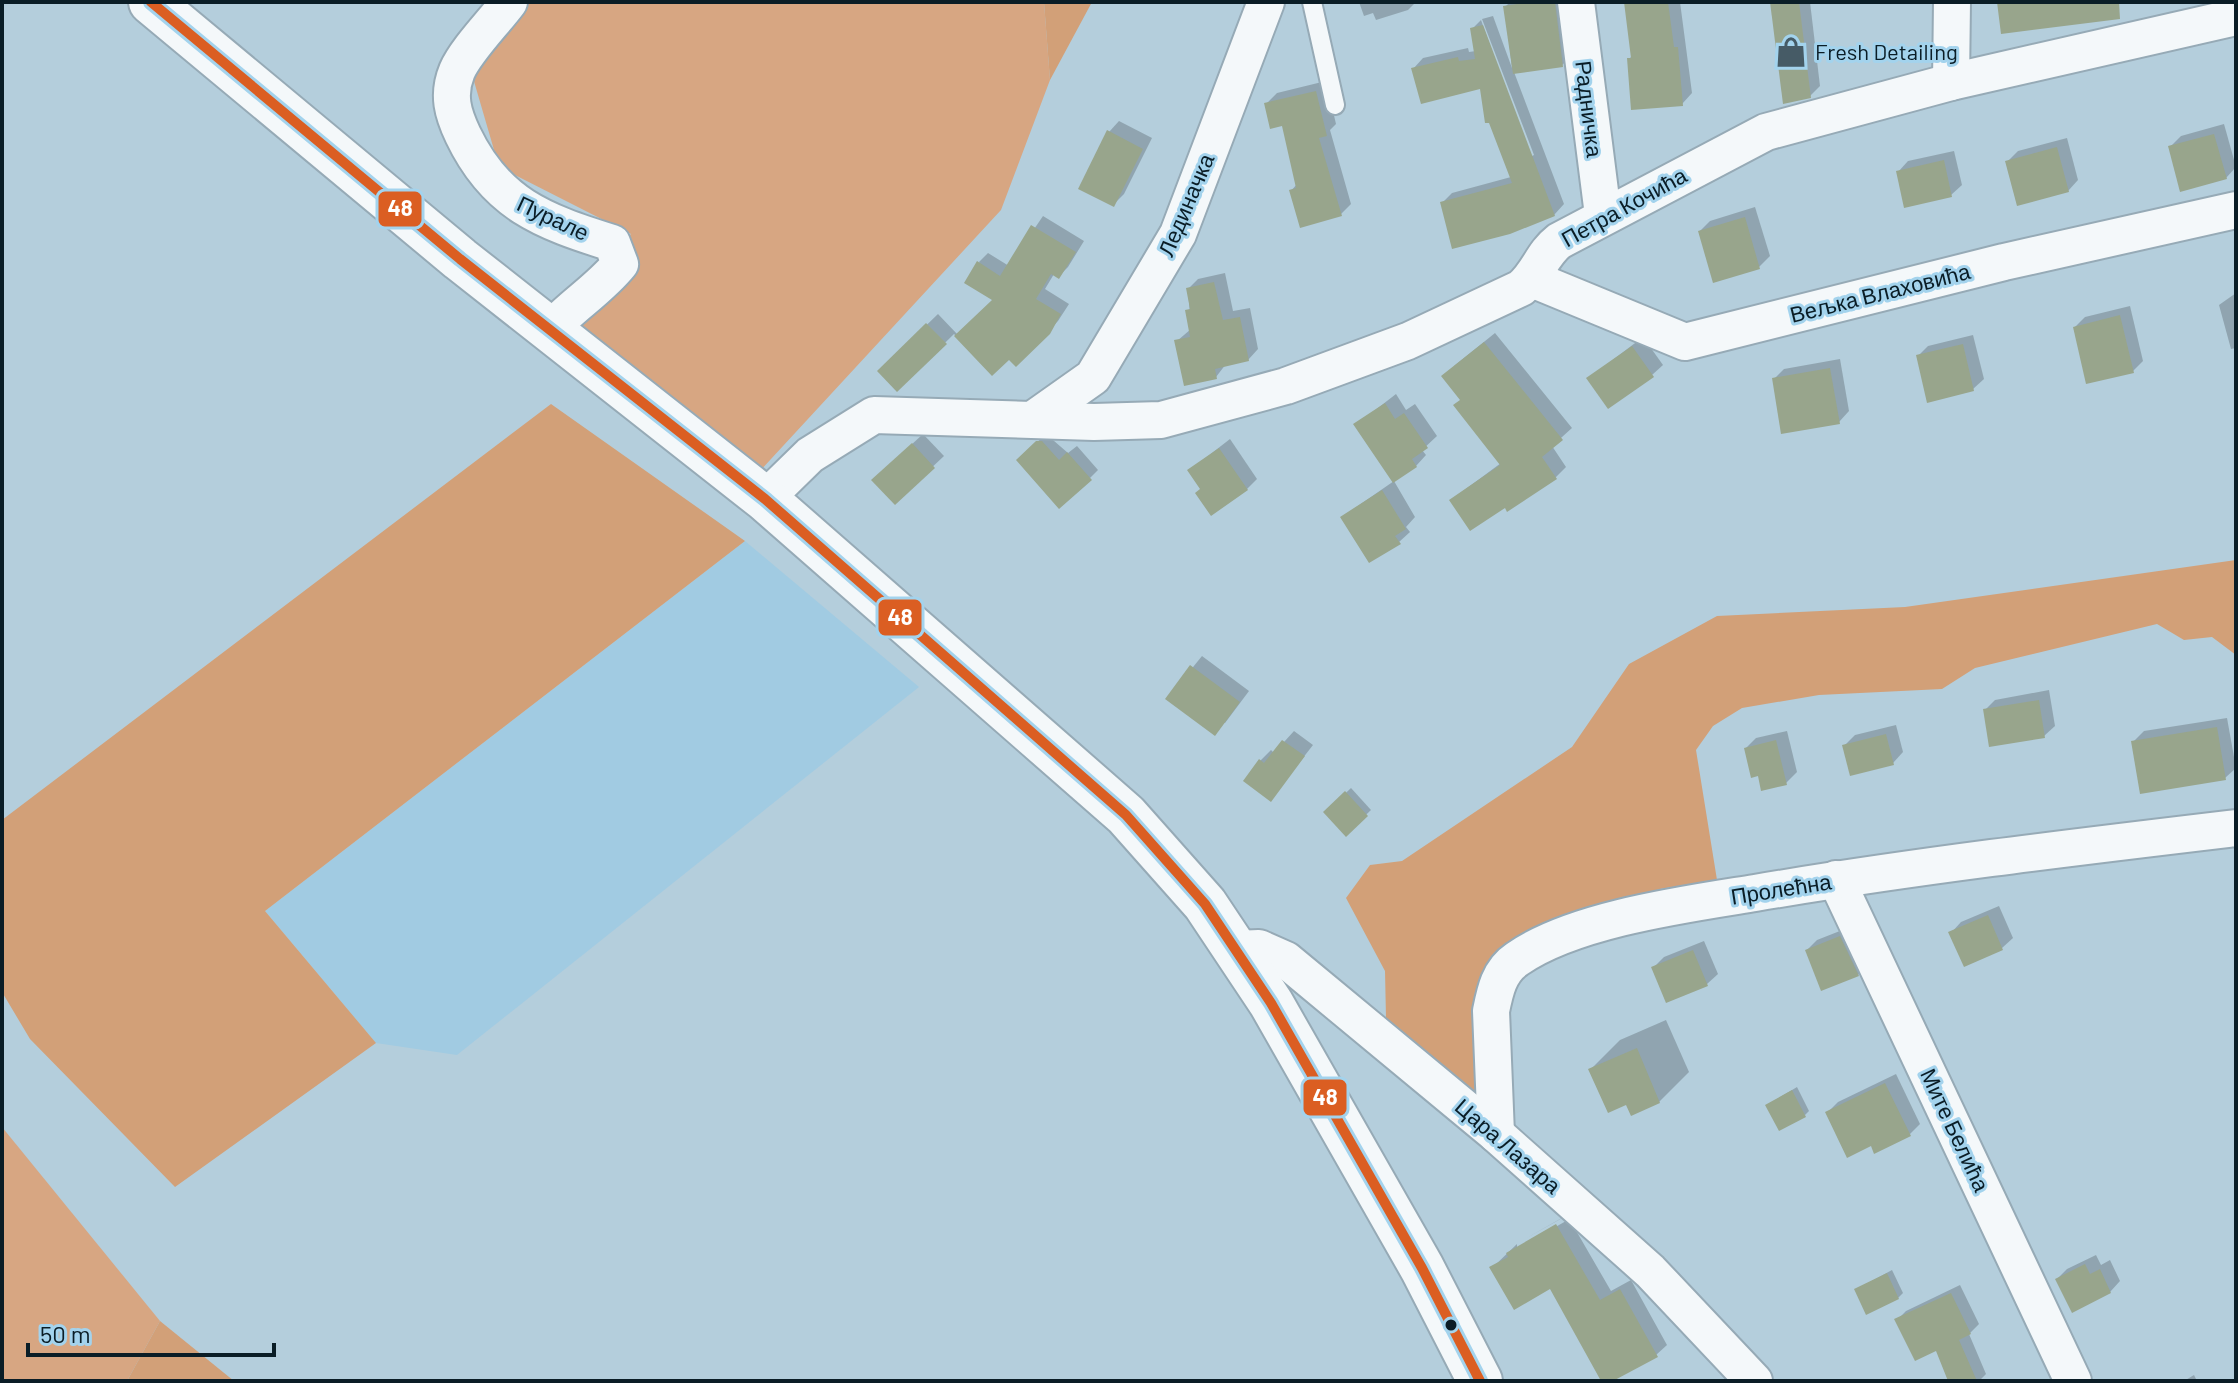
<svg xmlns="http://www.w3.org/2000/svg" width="2238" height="1383" font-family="Barlow,sans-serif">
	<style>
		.built { fill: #a1cbe2 }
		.green { fill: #d7a682 }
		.forest { fill: #d2a078 }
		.shadow { fill: #0003 }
		.building { fill: #98a58c }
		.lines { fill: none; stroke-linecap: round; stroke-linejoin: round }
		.service-casing { stroke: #96aab6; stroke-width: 22 }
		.minor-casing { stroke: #96aab6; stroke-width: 40 }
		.secondary-casing { stroke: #96aab6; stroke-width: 48 }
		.service { stroke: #f4f8fa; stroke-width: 18 }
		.minor { stroke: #f4f8fa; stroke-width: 36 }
		.secondary { stroke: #f4f8fa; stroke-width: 44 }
		.bus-1-casing { stroke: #a3d3ed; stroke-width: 16 }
		.bus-1 { stroke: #db5e22; stroke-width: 10 }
		.bus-dot { fill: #0a1d26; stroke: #a3d3ed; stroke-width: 3 }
		.labels { text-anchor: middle; stroke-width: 6; stroke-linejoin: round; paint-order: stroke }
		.poi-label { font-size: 22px; fill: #0a1d26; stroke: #a3d3ed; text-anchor: start }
		.street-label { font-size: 22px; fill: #0a1d26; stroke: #a3d3ed }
		.line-badge { stroke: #a3d3ed; stroke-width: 3 }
		.badge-label { font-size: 22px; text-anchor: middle; font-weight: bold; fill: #fff }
	</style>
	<rect width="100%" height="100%" fill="#b4cedc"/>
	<polygon class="built" points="745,541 919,687 457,1055 376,1043 265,911"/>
	<g class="green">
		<polygon points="518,2 1044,2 1050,80 1001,210 758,473 554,307 631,234 499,167 471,71"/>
		<polygon points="2,1127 160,1321 127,1381 2,1381"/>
	</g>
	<g class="forest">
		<polygon points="1044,2 1092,2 1050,80"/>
		<polygon points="551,404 745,541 265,911 376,1043 175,1187 30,1039 2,992 2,820"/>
		<polygon points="2236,560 2236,655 2212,637 2184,640 2157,624 1975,668 1942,689 1819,695 1742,708 1713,726 1696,750 1717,880 1660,889 1497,951 1483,978 1485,1092 1464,1089 1386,1018 1385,971 1346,898 1370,865 1402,861 1572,747 1629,664 1717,616 1905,607"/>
		<polygon points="160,1321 234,1381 127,1381"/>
	</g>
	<g class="shadow">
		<polygon points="1359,2 1416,2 1408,10 1376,20 1373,13 1364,16"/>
		<polygon points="1510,2 1567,2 1573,55 1562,65 1514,72 1564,204 1554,215 1442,203 1452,193 1511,177 1481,86 1413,69 1423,58 1468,48 1469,52 1476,51 1472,29 1481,20 1530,157 1534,155 1482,19 1493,16 1512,68 1505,7"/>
		<polygon points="1626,2 1680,2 1692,93 1682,104 1629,59 1633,55"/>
		<polygon points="1772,2 1810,2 1820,86 1810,96"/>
		<polygon points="1326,81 1336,124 1330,130 1351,204 1341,214 1291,191 1297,184 1284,123 1266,104 1277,93"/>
		<polygon points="1119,121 1152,138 1124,194 1114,204 1109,132"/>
		<polygon points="2224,124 2236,167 2226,178 2170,147 2181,136"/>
		<polygon points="2067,138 2078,180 2068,191 2008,161 2018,151"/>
		<polygon points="1954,151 1962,185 1951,195 1898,172 1908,161"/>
		<polygon points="1755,207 1770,256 1759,267 1715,280 1700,231 1710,221"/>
		<polygon points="1043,216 1084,241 1068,267 1059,276 1054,274 1045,289 1069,304 1058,321 1016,364 1009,357 992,373 954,334 897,390 879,371 938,314 958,335 995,299 979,262 988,253 1009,266"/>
		<polygon points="1225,273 1233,311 1250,308 1258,349 1248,360 1226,364 1216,377 1177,341 1191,329 1188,289 1198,279"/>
		<polygon points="2236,293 2236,348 2231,349 2219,305"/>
		<polygon points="2130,306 2143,361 2133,371 2075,327 2085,317"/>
		<polygon points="1495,333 1572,428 1552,446 1566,467 1556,477 1505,505 1451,500 1501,463 1462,399 1454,366"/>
		<polygon points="1973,335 1984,379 1973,389 1918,356 1928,346"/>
		<polygon points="1643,337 1663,365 1652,375 1589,378"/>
		<polygon points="1840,359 1849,411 1839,422 1774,379 1784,369"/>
		<polygon points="1396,394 1406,410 1415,404 1437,436 1422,450 1426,455 1416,466 1356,425"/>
		<polygon points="923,434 944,456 895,502 884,470"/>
		<polygon points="1046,434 1068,453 1077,446 1098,470 1090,478 1018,460"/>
		<polygon points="1230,439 1257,479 1247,489 1202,488 1190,470"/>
		<polygon points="1394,481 1415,517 1406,527 1410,532 1399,542 1342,517"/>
		<polygon points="1202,656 1249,691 1225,723 1168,698"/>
		<polygon points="2049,690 2055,726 2044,736 1985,710 1995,700"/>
		<polygon points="2227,718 2236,768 2225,778 2133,742 2144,731"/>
		<polygon points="1896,725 1903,752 1893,763 1845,745 1855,735"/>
		<polygon points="1294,731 1313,745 1271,799 1246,780 1261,760 1271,750 1274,753"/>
		<polygon points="1787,731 1797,772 1786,783 1759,774 1746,748 1756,738"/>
		<polygon points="1351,788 1371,810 1346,834 1326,812"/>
		<polygon points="1999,906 2013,938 2002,948 1965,965 1951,933 1961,922"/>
		<polygon points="1850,927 1868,964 1858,975 1807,950 1817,940"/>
		<polygon points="1704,941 1718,974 1707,984 1667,1000 1654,967 1664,957"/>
		<polygon points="1666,1020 1689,1072 1659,1102 1628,1102 1591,1069 1620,1040"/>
		<polygon points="1896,1074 1920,1124 1910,1134 1828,1112 1838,1102"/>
		<polygon points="1797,1087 1809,1111 1805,1115 1767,1105"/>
		<polygon points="1567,1215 1611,1291 1631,1280 1667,1345 1656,1355 1609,1381 1604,1381 1551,1286 1492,1268 1517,1244 1517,1249 1566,1221 1564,1217 1518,1243"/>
		<polygon points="2096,1255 2101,1265 2110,1260 2120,1281 2110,1292 2057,1279 2067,1269"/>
		<polygon points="1892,1270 1903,1293 1898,1298 1857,1289"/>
		<polygon points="1960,1285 1979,1324 1969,1334 1986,1374 1979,1381 1950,1381 1937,1348 1897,1320 1906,1311"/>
		<polygon points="2194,1375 2197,1381 2184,1381"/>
	</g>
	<g class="building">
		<polygon points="1531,2 1555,2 1563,67 1513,74 1503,6"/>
		<polygon points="1624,2 1668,2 1674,47 1678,47 1683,106 1631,110 1627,58 1631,58"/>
		<polygon points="1770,2 1799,2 1811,98 1783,104"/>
		<polygon points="1997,2 2119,2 2120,19 2001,34"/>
		<polygon points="1483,25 1555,216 1510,234 1452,249 1440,202 1512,183 1489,123 1485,123 1480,89 1421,104 1411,68 1458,57 1459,61 1475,59 1470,28"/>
		<polygon points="1316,91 1327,136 1319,138 1342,216 1300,228 1289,190 1296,188 1282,126 1270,129 1264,103"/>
		<polygon points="1107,130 1143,149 1114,207 1078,189"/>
		<polygon points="2214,134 2227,179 2180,192 2168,146"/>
		<polygon points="2057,147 2069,192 2017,206 2005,161"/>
		<polygon points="1944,160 1952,197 1904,208 1896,171"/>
		<polygon points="1745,217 1760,269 1713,283 1698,231"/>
		<polygon points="1031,225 1076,252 1059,279 1051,274 1036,299 1061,314 1050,334 1016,367 1009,360 992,376 954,336 992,300 964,283 977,261 1000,276"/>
		<polygon points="1214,282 1223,320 1240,317 1249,361 1215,369 1217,379 1184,386 1174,340 1190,337 1185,310 1190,309 1186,288"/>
		<polygon points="2120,315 2134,373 2086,384 2073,327"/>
		<polygon points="926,323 947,344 897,392 877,371"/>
		<polygon points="1484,342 1563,440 1542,457 1557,479 1507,512 1505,508 1470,531 1449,500 1500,465 1453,405 1460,400 1441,376"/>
		<polygon points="1963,344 1974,391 1927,403 1916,355"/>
		<polygon points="1632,346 1654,377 1608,409 1586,378"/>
		<polygon points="1830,368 1840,424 1781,434 1772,378"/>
		<polygon points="1385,403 1395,419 1404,413 1428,448 1412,459 1417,467 1393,483 1353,424"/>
		<polygon points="1036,441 1042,441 1059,460 1067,452 1092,480 1059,509 1016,460"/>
		<polygon points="912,443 935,468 895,505 871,480"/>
		<polygon points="1219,448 1248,490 1211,516 1195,493 1200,489 1187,470"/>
		<polygon points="1382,490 1406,529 1395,536 1401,544 1369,563 1340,517"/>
		<polygon points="1190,665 1240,702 1215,736 1165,699"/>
		<polygon points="2039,700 2045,738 1989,747 1983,709"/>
		<polygon points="2217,727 2226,780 2140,794 2131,741"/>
		<polygon points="1886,734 1894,765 1850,776 1842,745"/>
		<polygon points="1282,740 1305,756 1271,802 1243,781 1259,759 1264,763"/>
		<polygon points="1776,740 1787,785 1761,791 1758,776 1751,778 1744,748"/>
		<polygon points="1345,791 1368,816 1346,837 1323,812"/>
		<polygon points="1988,915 2003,950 1964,967 1948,932"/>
		<polygon points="1840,936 1859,976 1821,991 1805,950"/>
		<polygon points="1693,950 1708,986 1666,1003 1651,967"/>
		<polygon points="1637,1048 1660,1103 1631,1116 1626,1105 1608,1113 1588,1069"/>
		<polygon points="1885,1083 1911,1136 1874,1154 1871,1146 1847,1158 1825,1112"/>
		<polygon points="1792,1090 1806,1117 1779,1131 1765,1105"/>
		<polygon points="1556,1224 1600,1300 1620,1289 1658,1357 1613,1381 1601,1381 1550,1289 1514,1310 1489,1267 1508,1257 1506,1253"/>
		<polygon points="2085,1264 2090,1274 2100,1269 2111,1293 2072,1313 2055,1279"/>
		<polygon points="1887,1273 1899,1299 1866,1315 1854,1289"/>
		<polygon points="1951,1293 1971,1334 1959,1340 1977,1381 1948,1381 1936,1351 1915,1361 1894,1319"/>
	</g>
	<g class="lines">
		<defs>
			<polyline id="service" points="1312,2 1335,105"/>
			<g id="minor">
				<path d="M509,2C495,21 466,50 457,71C447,95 453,114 463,135C496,204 542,221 612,243L620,264C599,290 571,306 549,331"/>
				<polyline points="1576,2 1603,215"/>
				<polyline points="1951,82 1952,2"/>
				<polyline points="1532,279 1685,342 2004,262 2236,210"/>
				<polyline points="1035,418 1093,377 1178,234 1266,2"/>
				<path d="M765,499L810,455L874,415L1094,422L1161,420L1286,386L1408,341L1521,288C1538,274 1542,254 1559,241L1766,132L1951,82L2236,17"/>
				<polyline points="1836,879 2073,1381"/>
				<polyline points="1237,949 1259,948 1286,960 1496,1134 1650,1271 1754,1381"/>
				<path d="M1496,1134L1491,1011C1495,991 1499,971 1517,959C1574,919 1687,904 1755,893C1915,866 2076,847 2236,828"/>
			</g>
			<polyline id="secondary" points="151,2 460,259 765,499 1126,815 1205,904 1271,1003 1422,1268 1480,1381"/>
		</defs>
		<use href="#service" class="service-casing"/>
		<use href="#minor" class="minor-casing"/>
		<use href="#secondary" class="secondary-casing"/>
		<use href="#service" class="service"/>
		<use href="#minor" class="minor"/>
		<use href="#secondary" class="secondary"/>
		<defs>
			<polyline id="bus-1" points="151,2 460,259 765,499 1126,815 1205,904 1271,1003 1422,1268 1480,1381"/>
		</defs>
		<use href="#bus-1" class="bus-1-casing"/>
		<use href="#bus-1" class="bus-1"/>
	</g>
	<defs>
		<symbol id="shop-bare" viewBox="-9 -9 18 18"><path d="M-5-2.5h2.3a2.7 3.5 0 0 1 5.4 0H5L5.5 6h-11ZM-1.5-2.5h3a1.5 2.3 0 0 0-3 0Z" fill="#465b66" stroke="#a3d3ed" stroke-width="2.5" paint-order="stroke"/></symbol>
	</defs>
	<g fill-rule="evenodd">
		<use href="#shop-bare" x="1769" y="30" width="44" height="44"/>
	</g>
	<circle class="bus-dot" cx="1451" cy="1325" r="7"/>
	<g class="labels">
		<g class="poi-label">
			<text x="1815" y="60">Fresh Detailing</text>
		</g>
		<g class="street-label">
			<text transform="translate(1589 109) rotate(83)" y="8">Радничка</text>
			<text transform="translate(1186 205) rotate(-67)" y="8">Лединачка</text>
			<text transform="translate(1624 207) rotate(-29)" y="8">Петра Кочића</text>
			<text transform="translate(553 218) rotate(25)" y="8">Пурале</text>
			<text transform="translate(1880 293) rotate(-14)" y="8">Вељка Влаховића</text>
			<text transform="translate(1781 889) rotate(-9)" y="8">Пролећна</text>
			<text transform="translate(1955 1130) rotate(65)" y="8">Мите Белића</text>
			<text transform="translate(1508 1146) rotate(41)" y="8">Цара Лазара</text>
		</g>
	</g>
	<g class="line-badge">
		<rect x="377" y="190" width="46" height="38" rx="8" fill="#db5e22"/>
		<rect x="877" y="598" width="46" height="39" rx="8" fill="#db5e22"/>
		<rect x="1302" y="1078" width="46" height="39" rx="8" fill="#db5e22"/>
	</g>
	<g class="badge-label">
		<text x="400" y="216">48</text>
		<text x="900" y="625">48</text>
		<text x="1325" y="1105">48</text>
	</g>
	<rect width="2238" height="1383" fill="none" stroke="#0a1d26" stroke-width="8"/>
	<path d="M28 1343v12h246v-12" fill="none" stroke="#0a1d26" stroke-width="4"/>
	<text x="40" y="1343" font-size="24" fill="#0a1d26" stroke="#a3d3ed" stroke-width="6" paint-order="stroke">50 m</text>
</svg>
